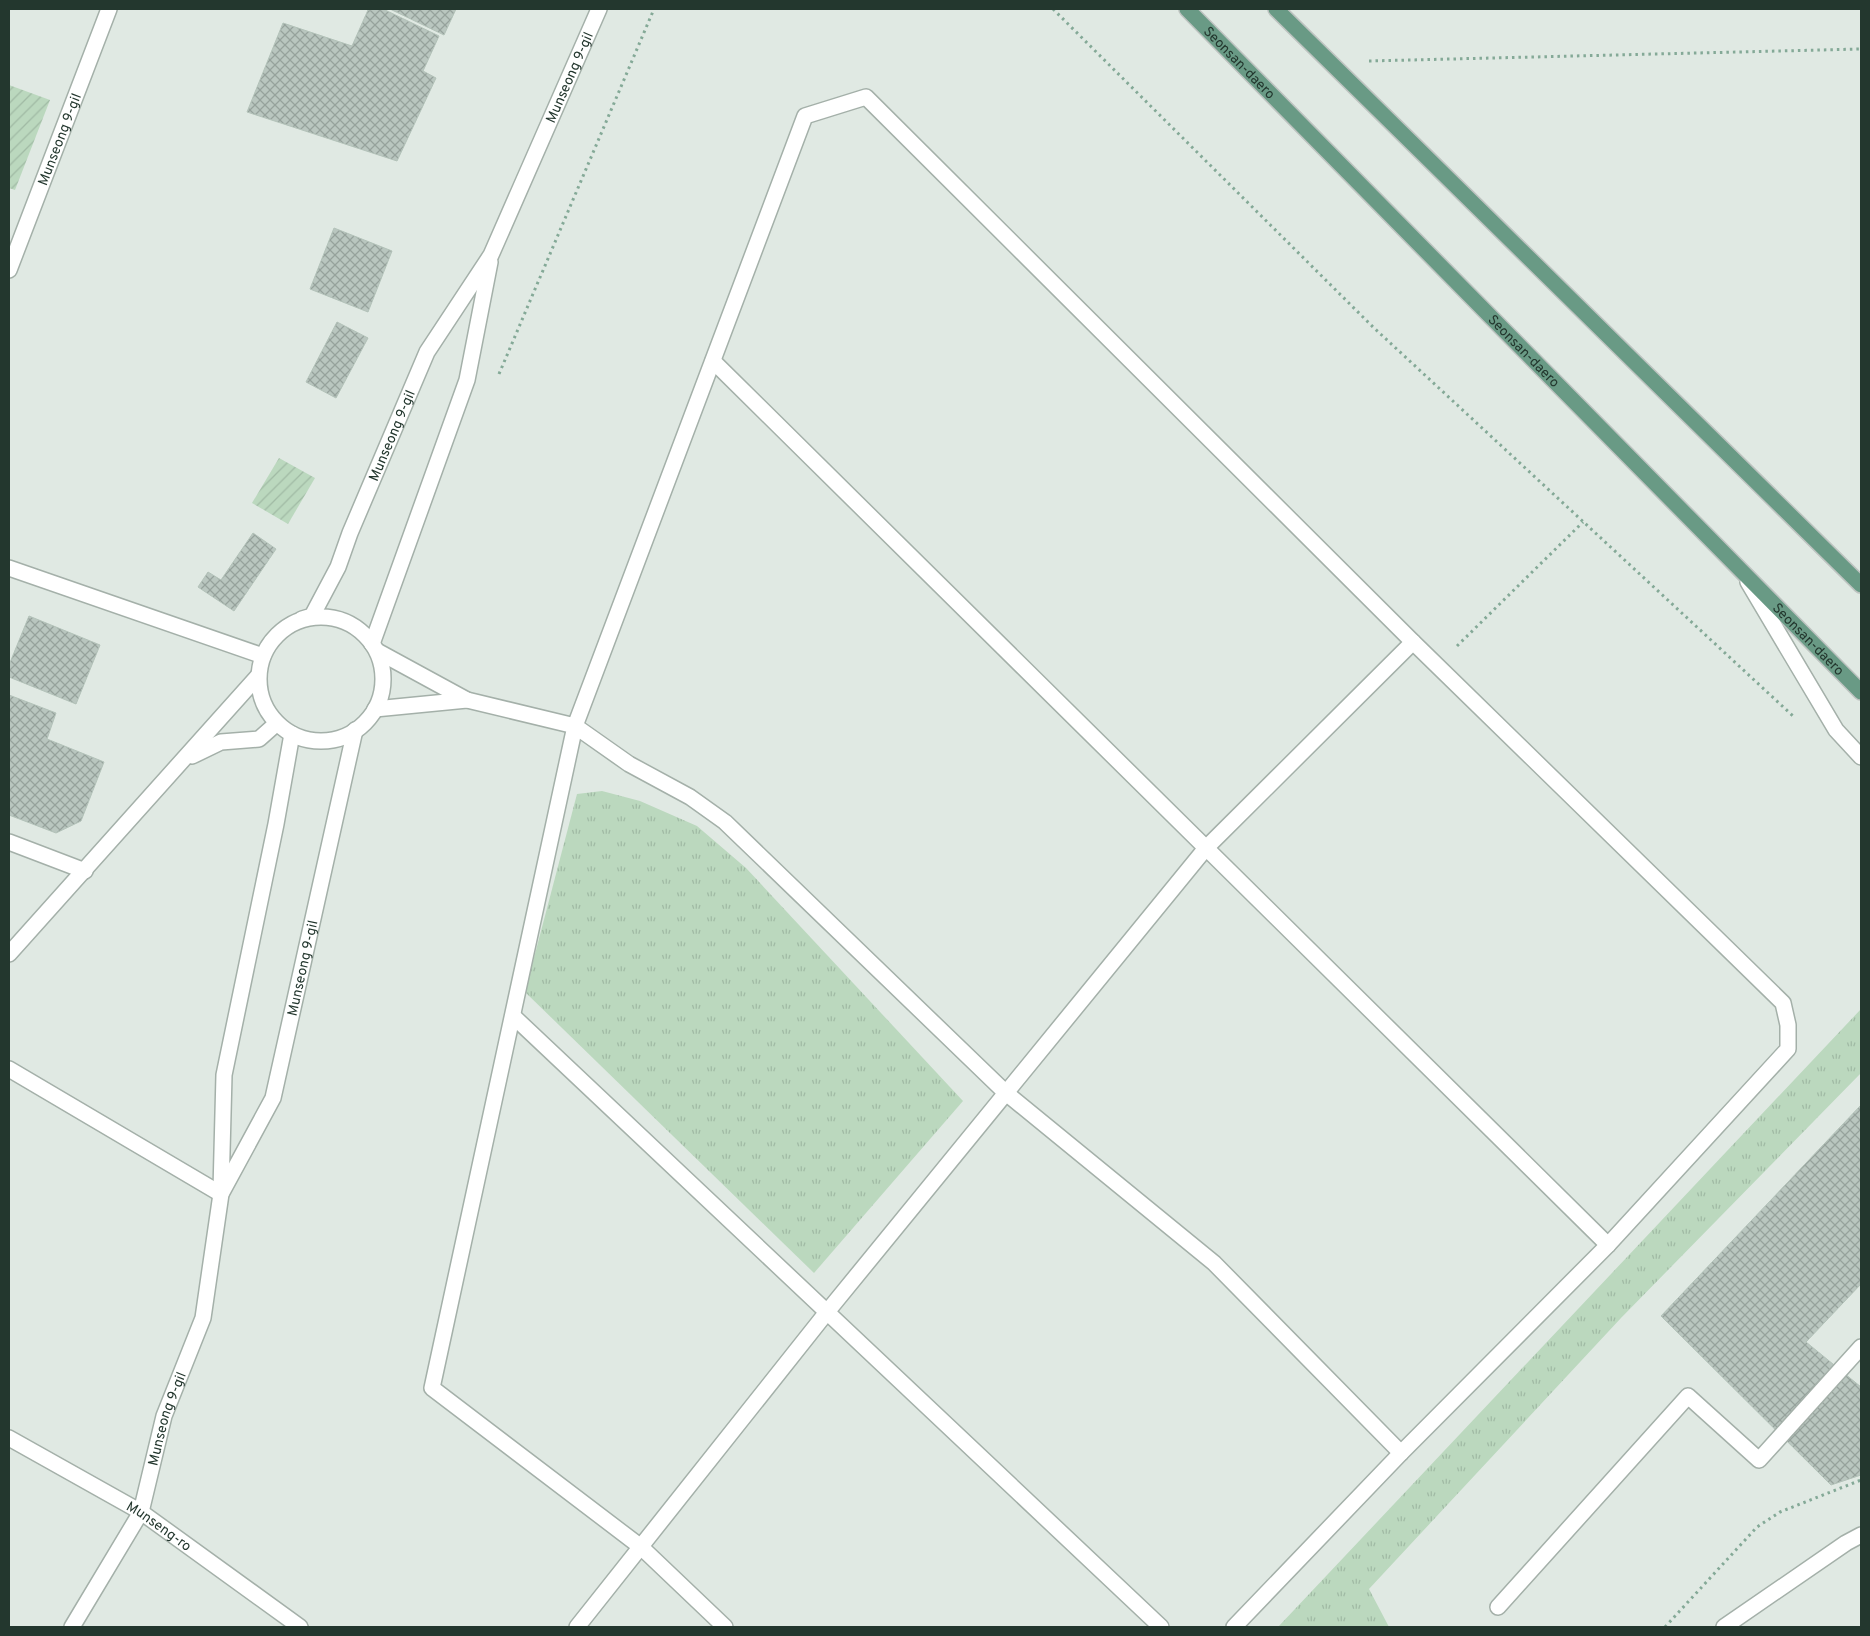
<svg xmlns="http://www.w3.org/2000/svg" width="1870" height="1636" font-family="Overpass,sans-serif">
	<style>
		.grass { fill: url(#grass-tufts) }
		.garden { fill: url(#garden-furrows) }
		.building { fill: url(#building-cross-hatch); stroke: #b3c2b9 }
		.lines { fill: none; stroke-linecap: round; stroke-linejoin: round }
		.minor-casing { stroke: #a4b0a9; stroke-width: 18 }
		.major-casing { stroke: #bdc3c0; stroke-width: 18 }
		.path { stroke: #84a997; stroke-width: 3; stroke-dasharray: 2.5 4; stroke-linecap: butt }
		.minor { stroke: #fff; stroke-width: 15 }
		.major { stroke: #699a85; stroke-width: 15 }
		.labels { text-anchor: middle; stroke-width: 4.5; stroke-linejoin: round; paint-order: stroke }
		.street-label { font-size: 14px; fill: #23372e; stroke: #f0f6f2 }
	</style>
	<defs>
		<pattern id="grass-tufts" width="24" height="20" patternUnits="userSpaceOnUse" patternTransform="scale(1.25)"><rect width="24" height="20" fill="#bbd8be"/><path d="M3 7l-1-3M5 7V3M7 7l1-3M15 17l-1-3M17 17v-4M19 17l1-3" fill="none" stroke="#a0baa4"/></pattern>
		<pattern id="garden-furrows" width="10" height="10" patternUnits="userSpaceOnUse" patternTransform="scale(1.25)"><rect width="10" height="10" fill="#bbd8be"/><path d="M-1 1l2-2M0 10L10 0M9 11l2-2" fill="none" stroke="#a0baa4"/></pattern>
		<pattern id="building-cross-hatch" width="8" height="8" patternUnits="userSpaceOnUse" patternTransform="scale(1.25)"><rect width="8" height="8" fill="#b9c6bf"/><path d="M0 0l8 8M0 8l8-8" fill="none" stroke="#96a29c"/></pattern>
	</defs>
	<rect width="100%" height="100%" fill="#e0e9e3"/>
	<g class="grass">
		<polygon points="602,791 640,801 697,826 746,868 963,1101 814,1273 525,992 577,794"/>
		<polygon points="1861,1009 1861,1073 1621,1318 1369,1589 1389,1627 1278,1627"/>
	</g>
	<g class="garden">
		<polygon points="9,85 50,100 15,190 9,188"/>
		<polygon points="279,458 315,478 288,524 252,503"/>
	</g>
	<g class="building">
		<polygon points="383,9 439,36 423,71 436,78 397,161 247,112 283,23 352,46 368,10"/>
		<polygon points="390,9 456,9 444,35"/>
		<polygon points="334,228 392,251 368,312 310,289"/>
		<polygon points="337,322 368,338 336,398 306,382"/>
		<polygon points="253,533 276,549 234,611 198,587 208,572 221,580"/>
		<polygon points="29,616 100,645 76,704 9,677 9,665"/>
		<polygon points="9,695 56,713 47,739 104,762 81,821 56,833 9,815"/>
		<polygon points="1861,1105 1861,1284 1806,1342 1861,1387 1861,1475 1831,1485 1661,1316"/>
	</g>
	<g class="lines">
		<defs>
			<g id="minor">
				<path id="s1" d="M9,270L109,9"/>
				<polyline points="713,361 1608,1245"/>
				<polyline points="9,568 263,656"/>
				<polyline points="1748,582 1836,730 1861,757"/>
				<circle cx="321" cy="679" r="62"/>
				<path id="s2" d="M302,619L312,616L338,567L350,533L427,352L491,255L599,9"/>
				<polyline points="372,644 467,380 490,262"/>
				<polyline points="377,651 467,700 575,726 629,764 690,797 725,822 1006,1093 1214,1263 1401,1453"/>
				<polyline points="375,709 467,700"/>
				<polyline points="192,756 221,742 259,739 277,723"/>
				<polyline points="9,842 85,871"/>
				<polyline points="9,954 258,676"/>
				<polyline points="513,1016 1161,1627"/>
				<polyline points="9,1069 221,1194"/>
				<polyline points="221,1190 224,1075 276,824 292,734"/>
				<path id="s3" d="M9,1438L141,1512L300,1627"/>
				<polyline points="1498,1607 1688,1396 1759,1460 1861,1347"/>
				<path id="s4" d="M72,1627L141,1512L164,1416L203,1318L221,1194L273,1098L355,730"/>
				<polyline points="577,1627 827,1312 1206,848 1413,642"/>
				<polyline points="725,1627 641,1547 432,1388 575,726 805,116 866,97 1413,642 1783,1003 1788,1025 1788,1049 1608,1245 1401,1453 1234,1627"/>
				<polyline points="1724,1627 1846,1543 1861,1535"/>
			</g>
			<g id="major">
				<path id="s5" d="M1187,9L1861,692"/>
				<polyline points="1276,9 1861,585"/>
			</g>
		</defs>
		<use href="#minor" class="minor-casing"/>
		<use href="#major" class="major-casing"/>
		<g class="path">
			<polyline points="1053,9 1373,327 1793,716"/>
			<polyline points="1369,61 1861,49"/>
			<polyline points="499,374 654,9"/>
			<polyline points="1457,646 1583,522"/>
			<polyline points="1665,1627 1757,1527 1780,1512 1861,1480"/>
		</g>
		<use href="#minor" class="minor"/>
		<use href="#major" class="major"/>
	</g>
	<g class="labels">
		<g class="street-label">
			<text dy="5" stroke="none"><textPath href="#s5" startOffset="75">Seonsan-daero</textPath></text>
			<text dy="5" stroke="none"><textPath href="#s2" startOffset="609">Munseong 9-gil</textPath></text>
			<text dy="5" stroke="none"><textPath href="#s1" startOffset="140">Munseong 9-gil</textPath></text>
			<text dy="5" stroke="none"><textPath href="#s5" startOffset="480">Seonsan-daero</textPath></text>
			<text dy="5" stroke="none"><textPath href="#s2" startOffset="208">Munseong 9-gil</textPath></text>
			<text dy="5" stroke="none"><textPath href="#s5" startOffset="885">Seonsan-daero</textPath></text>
			<text dy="5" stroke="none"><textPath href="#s4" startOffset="706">Munseong 9-gil</textPath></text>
			<text dy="5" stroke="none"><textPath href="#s4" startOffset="231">Munseong 9-gil</textPath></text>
			<text dy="5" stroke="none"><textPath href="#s3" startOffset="174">Munseng-ro</textPath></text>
		</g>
	</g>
	<rect width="1870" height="1636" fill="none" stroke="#23372e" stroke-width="20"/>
</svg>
